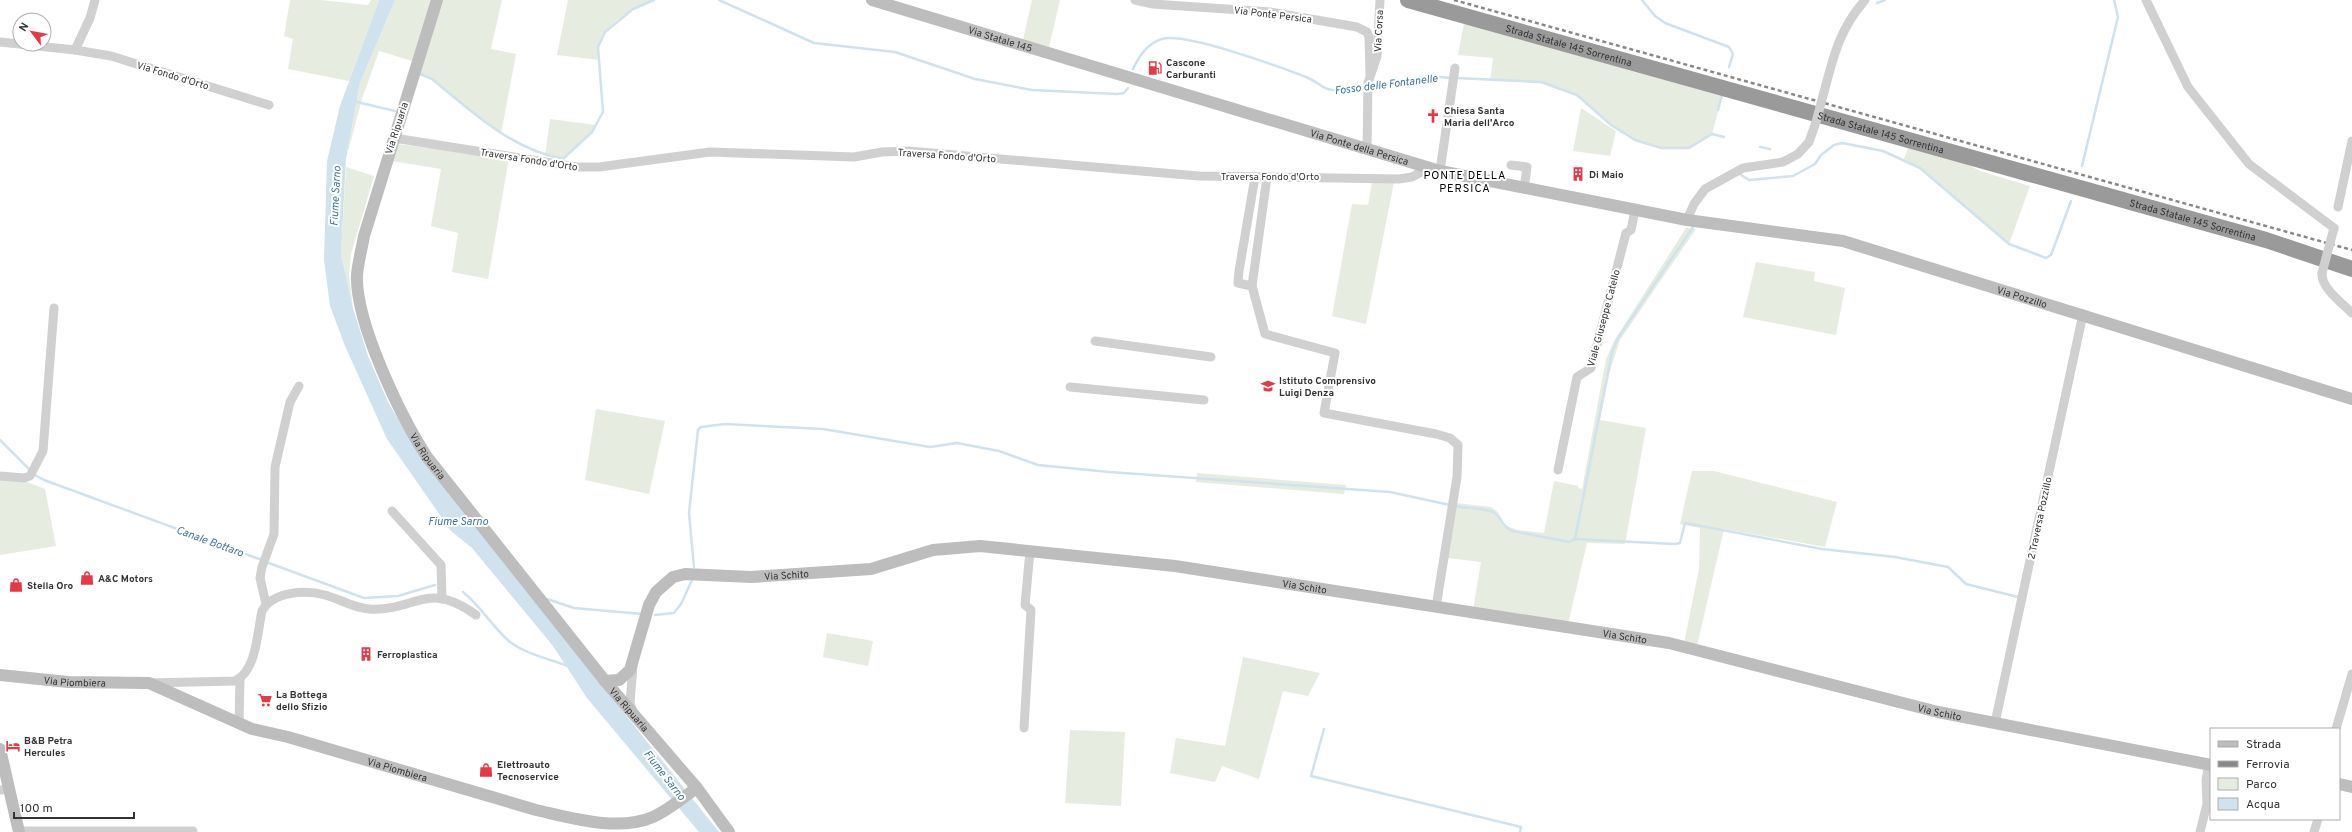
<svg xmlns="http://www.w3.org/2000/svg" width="2352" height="832" font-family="Overpass,sans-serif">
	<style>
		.green { fill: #e6ecdf }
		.water { fill: #cfe2ee }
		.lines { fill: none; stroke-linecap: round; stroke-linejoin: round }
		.stream { stroke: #cfe2ee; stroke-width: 2.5 }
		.street { stroke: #d0d0d0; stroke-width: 9 }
		.secondary { stroke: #bdbdbd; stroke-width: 12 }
		.highway { stroke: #9a9a9a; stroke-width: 16 }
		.rail { stroke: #888; stroke-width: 2.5; stroke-dasharray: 4 3; stroke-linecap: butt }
		.street-bridge { stroke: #d0d0d0; stroke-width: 9 }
		.labels { text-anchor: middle; stroke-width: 4; stroke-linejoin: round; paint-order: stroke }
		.street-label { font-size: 10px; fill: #333; stroke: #fff }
		.poi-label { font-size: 10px; font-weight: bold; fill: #333; stroke: #fff; text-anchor: start }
		.water-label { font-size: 11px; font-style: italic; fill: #3f7597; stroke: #fff }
		.neighbourhood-label { font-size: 11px; letter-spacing: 1px; fill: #000; stroke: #fff }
	</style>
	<rect width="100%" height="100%" fill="#fff"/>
	<g class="green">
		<polygon points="290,0 320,0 368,5 371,0 379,0 349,81 288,69 293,39 284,36"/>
		<polygon points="395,0 432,0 412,61 379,51 362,99 346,159 360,83"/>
		<polygon points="442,0 502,0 491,49 516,54 501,134 432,79 420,74"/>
		<path d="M568,0H654C634,8 603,23 598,47C597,51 598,56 599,60L557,55Z"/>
		<polygon points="1032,0 1060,0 1049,47 1023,40"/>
		<polygon points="1464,23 1722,96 1712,134 1689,148 1661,148 1635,140 1611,125 1577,95 1541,82 1490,81 1493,58 1458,55"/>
		<polygon points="1581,108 1616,131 1610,156 1573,151"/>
		<polygon points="550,119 596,125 592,132 563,159 545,156"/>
		<polygon points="397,144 509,158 488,279 452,272 458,233 431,226 441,169 392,161"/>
		<polygon points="1908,148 1963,162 1980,171 2030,186 2009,244 1920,168 1904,159"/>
		<polygon points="346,167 374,176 351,254 349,274 353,308 341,254"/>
		<polygon points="1372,182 1394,182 1366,324 1332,316 1352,204 1368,205"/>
		<polygon points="1686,228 1696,229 1620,340 1610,371 1600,420 1646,428 1625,544 1587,543 1568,624 1473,610 1481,562 1448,558 1456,503 1491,507 1498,512 1505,525 1517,530 1544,533 1554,481 1579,486 1578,488 1582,489 1606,359 1614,341"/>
		<polygon points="1756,262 1815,272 1814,281 1845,288 1836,335 1743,317"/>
		<polygon points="596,409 665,421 649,494 585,480"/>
		<polygon points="1692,471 1714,471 1837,502 1825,547 1724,529 1697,646 1684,643 1699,569 1700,528 1680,524"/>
		<polygon points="1197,473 1346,485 1344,494 1196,482"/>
		<polygon points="0,478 27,482 45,489 56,546 0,555"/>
		<polygon points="827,633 873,641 868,666 823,657"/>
		<polygon points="1243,657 1320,673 1308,696 1283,691 1259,779 1222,766 1215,782 1170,773 1176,738 1225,746"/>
		<polygon points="1070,730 1125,732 1121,806 1065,803"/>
	</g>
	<polygon class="water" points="379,0 395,0 360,83 346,159 341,254 353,308 368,356 389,404 425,463 719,832 699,832 587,698 553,646 472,548 451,531 387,439 345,346 330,306 324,260 327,161 340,106"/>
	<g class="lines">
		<g class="stream">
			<polyline points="719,0 814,43 895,52 975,79 1032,90 1117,94 1124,93 1128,88"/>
			<polyline points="1642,0 1655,16 1665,23 1729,47 1733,54 1729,67"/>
			<polyline points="1877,3 1885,0"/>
			<path d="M1133,69C1139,56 1148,43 1162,39C1185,32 1280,67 1306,77C1323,84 1319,90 1342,91L1429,76L1451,78"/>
			<path d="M420,74L432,79C472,112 511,149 563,159L592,132L603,112L598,47L605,32L633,9L654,0"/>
			<polyline points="1456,78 1541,82 1577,95 1611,125 1635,140 1661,148 1689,148 1712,134 1724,137"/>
			<polyline points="353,101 395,111"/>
			<polyline points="1718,110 1722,95"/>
			<polyline points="1760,147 1770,149"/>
			<polyline points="2082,166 2118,17 2114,0"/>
			<polyline points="1741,175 1749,180 1793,176 1815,164 1821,155 1834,145 1842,143 1883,151 1920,168 2009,244 2046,258 2051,255 2071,201"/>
			<polyline points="0,440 35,475 44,480 262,560"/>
			<path d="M1455,506C1466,509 1482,507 1493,512C1501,516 1501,526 1512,531L1569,542L1575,539L1612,352L1618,338L1693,227"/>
			<polyline points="1575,539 1674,544 1680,543 1685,523 1822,549 1895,557 1948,567 1966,584 2018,597 2019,595"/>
			<polyline points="266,562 364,598 398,596 435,585"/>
			<polyline points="694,567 689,513 698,430 701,427 725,424 823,429 930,447 957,443 999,451 1038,465 1109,472 1390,492 1450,505"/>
			<path d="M463,592C481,606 493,628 510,642C526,654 549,659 568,666"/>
			<polyline points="547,599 574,608 642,614"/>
			<polyline points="655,615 674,613 681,604 692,580"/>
			<polyline points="1324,729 1311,776 1521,827 1520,832"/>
		</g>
		<g class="street">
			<polyline points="1135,0 1153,4 1270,12 1357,27 1367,32 1369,37 1370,74"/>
			<polyline points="2146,0 2188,87 2226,135 2249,164 2334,228"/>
			<polyline points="0,42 75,50 111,56 269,105"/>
			<polyline points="75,50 90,18 95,0"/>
			<path d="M1824,92C1834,55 1839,30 1865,0"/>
			<polyline points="394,138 577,167 599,167 710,152 854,157 882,152 909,151 1199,176 1399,179 1412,177 1428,168"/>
			<polyline points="1367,150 1368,83 1377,56 1380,0"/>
			<polyline points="1511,165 1527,167 1524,189"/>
			<polyline points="1440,171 1455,68"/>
			<polyline points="1267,177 1252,286 1265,334 1335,353 1324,413 1436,434 1450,438 1458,445 1457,477 1436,607"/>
			<polyline points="2338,207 2352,141"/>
			<polyline points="1687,220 1694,204 1705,189 1743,168 1783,162 1798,154 1809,142 1816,122"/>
			<path d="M2322,273C2321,288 2341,302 2352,313"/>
			<polyline points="1252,286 1238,283 1239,271 1255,177"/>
			<polyline points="1095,341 1211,357"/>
			<polyline points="1070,387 1204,400"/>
			<polyline points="1558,470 1577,377 1591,368 1626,233 1631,230 1635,210"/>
			<polyline points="0,476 24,478 30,476 43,451 54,308"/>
			<polyline points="392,511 441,565 442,599"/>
			<polyline points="266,604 260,578 262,567 274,534 275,467 290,402 299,386"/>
			<path d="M150,683L235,681C257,670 257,633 262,611C273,591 305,590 325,595C340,599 354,608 369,609C415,612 427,579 476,615"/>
			<polyline points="633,712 630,703 633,666"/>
			<polyline points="1995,723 2083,314"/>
			<polyline points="239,724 240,678"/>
			<polyline points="1024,728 1031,610 1025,605 1030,551"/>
			<polyline points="2336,729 2352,674"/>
			<polyline points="0,790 10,789"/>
			<polyline points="19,831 193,831"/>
			<polyline points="2200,832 2207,804 2206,780 2209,764"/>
			<polyline points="2314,832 2318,819"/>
		</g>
		<g class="secondary">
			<path id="s1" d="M437,0L364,236C362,248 358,262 357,275C355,322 401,417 427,457L605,681L697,788L729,832"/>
			<path id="s2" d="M872,0L1440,171L1687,220L1843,241L2352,399"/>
			<path id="s3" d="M0,675L68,682L149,683L252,729L288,737L536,810C572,818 618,832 653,817C669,810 683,797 697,788"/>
			<path id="s4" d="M605,681L619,680L630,670L649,605L656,592L673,577L685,574L751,577L871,569L933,550L980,546L1175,566L1669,643L1938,712L2211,765"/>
			<polyline points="0,749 19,832"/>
			<polyline points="2339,784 2352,787"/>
		</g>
		<path class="highway" id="s5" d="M1408,0L2266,240L2352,269"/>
		<polyline class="rail" points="1454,0 2352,250"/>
		<g class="street-bridge">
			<polyline points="1816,122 1824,92"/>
			<polyline points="2322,273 2334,228"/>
		</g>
	</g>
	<defs>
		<symbol id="fuel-bare" viewBox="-9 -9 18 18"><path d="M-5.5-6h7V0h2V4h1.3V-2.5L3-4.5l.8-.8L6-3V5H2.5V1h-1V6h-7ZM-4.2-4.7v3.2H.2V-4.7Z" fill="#e63946" stroke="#fff" stroke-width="2.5" paint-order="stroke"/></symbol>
		<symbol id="church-bare" viewBox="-9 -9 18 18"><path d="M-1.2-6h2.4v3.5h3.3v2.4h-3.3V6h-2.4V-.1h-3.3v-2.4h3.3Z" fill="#e63946" stroke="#fff" stroke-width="2.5" paint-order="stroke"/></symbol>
		<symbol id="building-bare" viewBox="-9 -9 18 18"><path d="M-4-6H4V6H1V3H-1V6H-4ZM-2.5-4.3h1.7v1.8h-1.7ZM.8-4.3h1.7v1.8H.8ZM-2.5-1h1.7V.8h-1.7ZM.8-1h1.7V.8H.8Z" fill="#e63946" stroke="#fff" stroke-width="2.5" paint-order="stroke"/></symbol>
		<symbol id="school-bare" viewBox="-9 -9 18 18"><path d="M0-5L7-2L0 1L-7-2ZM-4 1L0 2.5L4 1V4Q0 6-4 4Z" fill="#e63946" stroke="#fff" stroke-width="2.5" paint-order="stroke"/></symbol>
		<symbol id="shop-bare" viewBox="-9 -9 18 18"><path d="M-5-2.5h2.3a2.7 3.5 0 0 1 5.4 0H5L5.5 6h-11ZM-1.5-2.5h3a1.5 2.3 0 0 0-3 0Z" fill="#e63946" stroke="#fff" stroke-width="2.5" paint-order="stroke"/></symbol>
		<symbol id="supermarket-bare" viewBox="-9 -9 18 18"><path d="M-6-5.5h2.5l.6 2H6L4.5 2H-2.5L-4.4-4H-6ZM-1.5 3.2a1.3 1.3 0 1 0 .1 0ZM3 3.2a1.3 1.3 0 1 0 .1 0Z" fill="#e63946" stroke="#fff" stroke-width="2.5" paint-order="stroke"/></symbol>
		<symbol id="hotel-bare" viewBox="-9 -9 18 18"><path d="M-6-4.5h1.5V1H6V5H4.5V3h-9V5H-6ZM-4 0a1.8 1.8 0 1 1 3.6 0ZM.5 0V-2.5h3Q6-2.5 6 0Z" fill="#e63946" stroke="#fff" stroke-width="2.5" paint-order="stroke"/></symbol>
	</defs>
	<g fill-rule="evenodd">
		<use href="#fuel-bare" x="1145" y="58" width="20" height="20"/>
		<use href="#church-bare" x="1423" y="106" width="20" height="20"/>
		<use href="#building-bare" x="1568" y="164" width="20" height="20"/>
		<use href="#school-bare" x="1258" y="376" width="20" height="20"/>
		<use href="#shop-bare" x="77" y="568" width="20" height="20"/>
		<use href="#shop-bare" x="6" y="575" width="20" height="20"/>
		<use href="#building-bare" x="356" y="644" width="20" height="20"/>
		<use href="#supermarket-bare" x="255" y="690" width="20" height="20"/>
		<use href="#hotel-bare" x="3" y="736" width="20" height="20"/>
		<use href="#shop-bare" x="476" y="760" width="20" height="20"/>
	</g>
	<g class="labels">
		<g class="street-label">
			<text transform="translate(1273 14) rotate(7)" y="4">Via Ponte Persica</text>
			<text transform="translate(1378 31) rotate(-87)" y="4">Via Corsa</text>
			<text dy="4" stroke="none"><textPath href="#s2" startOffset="134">Via Statale 145</textPath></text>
			<text dy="4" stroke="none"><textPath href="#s5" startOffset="167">Strada Statale 145 Sorrentina</textPath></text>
			<text transform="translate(173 75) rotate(17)" y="4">Via Fondo d'Orto</text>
			<text transform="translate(396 128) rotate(-72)" y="4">Via Ripuaria</text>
			<text dy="4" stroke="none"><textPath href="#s5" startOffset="491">Strada Statale 145 Sorrentina</textPath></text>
			<text dy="4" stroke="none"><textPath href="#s2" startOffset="509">Via Ponte della Persica</textPath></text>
			<text transform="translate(947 155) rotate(4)" y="4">Traversa Fondo d'Orto</text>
			<text transform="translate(529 159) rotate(9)" y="4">Traversa Fondo d'Orto</text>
			<text x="1270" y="180">Traversa Fondo d'Orto</text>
			<text dy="4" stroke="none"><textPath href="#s5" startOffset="815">Strada Statale 145 Sorrentina</textPath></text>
			<text dy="4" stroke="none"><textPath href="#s2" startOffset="1190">Via Pozzillo</textPath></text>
			<text transform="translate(1603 318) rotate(-75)" y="4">Viale Giuseppe Catello</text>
			<text dy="4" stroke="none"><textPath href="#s1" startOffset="483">Via Ripuaria</textPath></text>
			<text transform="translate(2039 518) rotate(-78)" y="4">2 Traversa Pozzillo</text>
			<text dy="4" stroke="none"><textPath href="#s4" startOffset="248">Via Schito</textPath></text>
			<text dy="4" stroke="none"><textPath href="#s4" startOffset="772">Via Schito</textPath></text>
			<text dy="4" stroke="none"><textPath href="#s4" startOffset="1096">Via Schito</textPath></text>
			<text dy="4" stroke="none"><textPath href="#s3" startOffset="75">Via Piombiera</textPath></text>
			<text dy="4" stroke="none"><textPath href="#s1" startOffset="807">Via Ripuaria</textPath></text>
			<text dy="4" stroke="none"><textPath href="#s4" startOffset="1420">Via Schito</textPath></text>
			<text dy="4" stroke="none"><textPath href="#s3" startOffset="413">Via Piombiera</textPath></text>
		</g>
		<g class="poi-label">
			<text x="1166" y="66">Cascone<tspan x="1166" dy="12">Carburanti</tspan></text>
			<text x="1444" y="114">Chiesa Santa<tspan x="1444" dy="12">Maria dell'Arco</tspan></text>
			<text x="1589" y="178">Di Maio</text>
			<text x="1279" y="384">Istituto Comprensivo<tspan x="1279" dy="12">Luigi Denza</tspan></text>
			<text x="98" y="582">A&amp;C Motors</text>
			<text x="27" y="589">Stella Oro</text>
			<text x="377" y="658">Ferroplastica</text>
			<text x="276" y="698">La Bottega<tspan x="276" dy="12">dello Sfizio</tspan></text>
			<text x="24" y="744">B&amp;B Petra<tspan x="24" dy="12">Hercules</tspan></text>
			<text x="497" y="768">Elettroauto<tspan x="497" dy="12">Tecnoservice</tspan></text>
		</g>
		<g class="water-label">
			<text transform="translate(1386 84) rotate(-7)" y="4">Fosso delle Fontanelle</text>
			<text transform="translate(335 196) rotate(-87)" y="4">Fiume Sarno</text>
			<text x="458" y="525">Fiume Sarno</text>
			<text transform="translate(210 541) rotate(20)" y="4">Canale Bottaro</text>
			<text transform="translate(665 775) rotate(52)" y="4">Fiume Sarno</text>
		</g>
		<g class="neighbourhood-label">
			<text x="1465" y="179">PONTE DELLA<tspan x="1465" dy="13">PERSICA</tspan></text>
		</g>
	</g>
	<rect x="2210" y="728" width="130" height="92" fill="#ffffff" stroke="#adadad"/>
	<rect x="2218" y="741" width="20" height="6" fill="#bdbdbd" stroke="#adadad"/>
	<text x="2246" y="748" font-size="12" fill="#333333">Strada</text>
	<rect x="2218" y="761" width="20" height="6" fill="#888888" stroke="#adadad"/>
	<text x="2246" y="768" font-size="12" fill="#333333">Ferrovia</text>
	<rect x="2218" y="778" width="20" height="12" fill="#e6ecdf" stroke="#adadad"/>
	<text x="2246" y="788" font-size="12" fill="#333333">Parco</text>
	<rect x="2218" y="798" width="20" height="12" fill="#cfe2ee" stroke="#adadad"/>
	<text x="2246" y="808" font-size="12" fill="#333333">Acqua</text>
	<g transform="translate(32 32) rotate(302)"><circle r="19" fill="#ffffff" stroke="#adadad"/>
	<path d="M0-3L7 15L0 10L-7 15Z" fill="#e63946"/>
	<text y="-6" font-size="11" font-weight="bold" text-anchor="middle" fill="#333333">N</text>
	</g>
	<path d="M14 812v6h120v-6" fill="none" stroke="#333333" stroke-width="2"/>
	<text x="20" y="812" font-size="12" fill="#333333" stroke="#ffffff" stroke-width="3" paint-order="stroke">100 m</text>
</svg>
